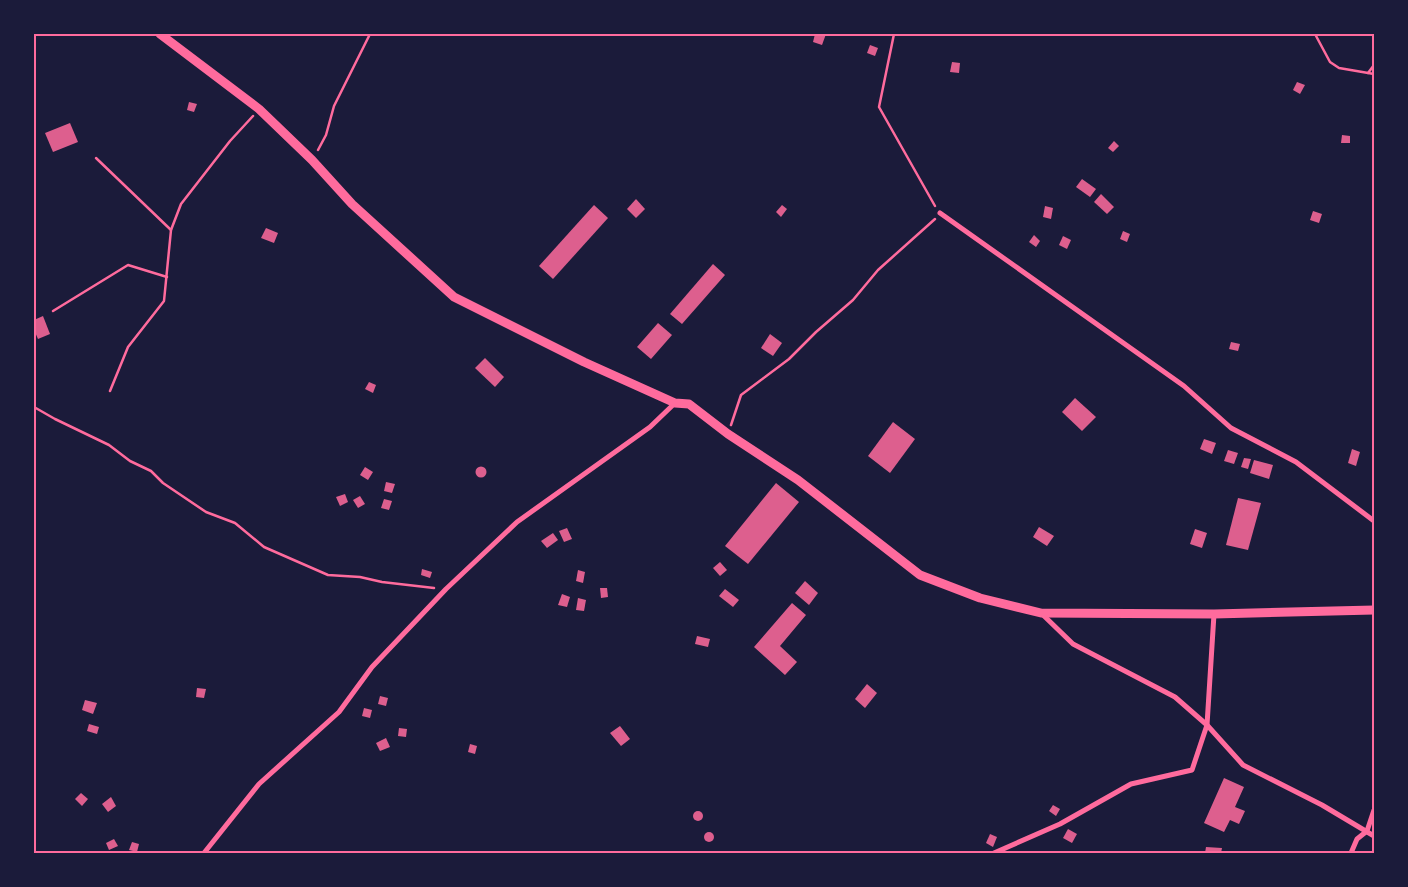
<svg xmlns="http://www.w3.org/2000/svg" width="1408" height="887" font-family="'Nunito Sans',sans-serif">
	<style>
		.building { fill: #dd5f8e }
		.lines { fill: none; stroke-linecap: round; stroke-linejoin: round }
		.path { stroke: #ff6b9d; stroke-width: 2.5 }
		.minor { stroke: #ff6b9d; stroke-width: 5 }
		.tertiary { stroke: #ff6b9d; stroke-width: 9 }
		.neatline { fill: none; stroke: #ff6b9d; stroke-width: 2 }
	</style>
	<rect width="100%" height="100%" fill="#1b1b3a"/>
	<g class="building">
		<polygon points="815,34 826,34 822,45 813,42"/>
		<polygon points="870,45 878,48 875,56 867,53"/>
		<polygon points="952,62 960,63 959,73 950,72"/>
		<polygon points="1297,82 1305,85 1300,94 1293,90"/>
		<polygon points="189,102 197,104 194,112 187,110"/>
		<polygon points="70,123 78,142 53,152 45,133"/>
		<polygon points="1342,135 1350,136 1350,143 1341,143"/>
		<polygon points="1114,141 1119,146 1113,152 1108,148"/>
		<polygon points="1082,179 1096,189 1090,197 1076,187"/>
		<polygon points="1101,194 1114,207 1107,214 1094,202"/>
		<polygon points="636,199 645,209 636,218 627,209"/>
		<polygon points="594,205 608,218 553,279 539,266"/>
		<polygon points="782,205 787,209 781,217 776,212"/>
		<polygon points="1045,206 1053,208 1051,219 1043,217"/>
		<polygon points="1313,211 1322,214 1319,223 1310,220"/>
		<polygon points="266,228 278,233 274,243 261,238"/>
		<polygon points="1123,231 1130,234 1127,242 1120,239"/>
		<polygon points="1034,235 1040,241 1036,247 1029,242"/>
		<polygon points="1063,236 1071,240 1067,249 1059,245"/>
		<polygon points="713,264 725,275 682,324 670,314"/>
		<polygon points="43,316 50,334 38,339 34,330 34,320"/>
		<polygon points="658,323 672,335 651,359 637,347"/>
		<polygon points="770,334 782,343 773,356 761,348"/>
		<polygon points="1231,342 1240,344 1238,351 1229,349"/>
		<polygon points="485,358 504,377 495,387 475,368"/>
		<polygon points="369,382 376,385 373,393 365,389"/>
		<polygon points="1075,398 1096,417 1082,431 1062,412"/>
		<polygon points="893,422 915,439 890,473 868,456"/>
		<polygon points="1204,439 1216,443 1212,454 1200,449"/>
		<polygon points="1352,449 1360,452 1356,466 1348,463"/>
		<polygon points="1228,450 1238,453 1234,464 1224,461"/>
		<polygon points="1244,458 1251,459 1248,469 1241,467"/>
		<polygon points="1254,460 1273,465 1269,479 1250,473"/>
		<circle cx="481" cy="472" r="5.5"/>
		<polygon points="365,467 373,472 368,480 360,475"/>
		<polygon points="386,482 395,484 392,493 384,491"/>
		<polygon points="776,483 799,502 748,564 725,546"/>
		<polygon points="345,494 348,502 340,506 336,497"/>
		<polygon points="360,496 365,504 358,508 353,500"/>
		<polygon points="1238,498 1261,503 1248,550 1226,545"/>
		<polygon points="384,499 392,501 389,510 381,508"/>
		<polygon points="1039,527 1054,536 1047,546 1033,537"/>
		<polygon points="567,528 572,539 564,542 559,531"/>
		<polygon points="1195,529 1207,533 1202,548 1190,544"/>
		<polygon points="553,533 558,540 547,548 541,541"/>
		<polygon points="720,562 727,570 720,576 713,568"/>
		<polygon points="422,569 432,572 430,578 421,575"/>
		<polygon points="578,570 585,572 583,583 576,581"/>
		<polygon points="805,581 818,593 809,605 795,593"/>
		<polygon points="600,588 607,588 608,597 601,598"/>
		<polygon points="725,589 739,600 733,607 719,596"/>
		<polygon points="562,594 570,597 567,607 558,605"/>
		<polygon points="578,598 586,600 584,611 576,610"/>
		<polygon points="792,603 806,615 780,646 797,662 785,675 754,647"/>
		<polygon points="697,636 710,639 708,647 695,644"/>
		<polygon points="867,684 877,693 865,708 855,699"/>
		<polygon points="197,688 206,689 204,698 196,697"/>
		<polygon points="380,696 388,698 386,706 378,704"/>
		<polygon points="85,700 97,703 93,714 82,710"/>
		<polygon points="364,708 372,710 370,718 362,716"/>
		<polygon points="89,724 99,727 97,734 87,731"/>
		<polygon points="620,726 630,739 621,746 610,733"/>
		<polygon points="399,728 407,729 406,737 398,736"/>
		<polygon points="386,738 390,747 380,751 376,743"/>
		<polygon points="470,744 477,746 475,754 468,752"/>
		<polygon points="1224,778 1244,787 1235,807 1245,811 1239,824 1230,820 1224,832 1204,823"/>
		<polygon points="81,793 88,799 82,806 75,799"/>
		<polygon points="111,797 116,806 108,812 102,804"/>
		<polygon points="1053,805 1060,809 1056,816 1049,811"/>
		<circle cx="698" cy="816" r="5"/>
		<polygon points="1068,829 1077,834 1072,843 1063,838"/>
		<circle cx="709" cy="837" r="5"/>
		<polygon points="990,834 997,837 993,847 986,843"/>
		<polygon points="114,839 118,846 109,850 106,843"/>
		<polygon points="132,842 139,844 137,852 129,850"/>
		<polygon points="1206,847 1222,848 1221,853 1205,853"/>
	</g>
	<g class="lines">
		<g class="path">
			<polyline points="894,34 879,107 935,206"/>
			<polyline points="1315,34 1330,62 1339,68 1374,74"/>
			<polyline points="1368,73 1374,65"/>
			<polyline points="318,150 326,135 334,106 370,34"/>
			<polyline points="96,158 171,230"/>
			<polyline points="53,311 128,265 167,277"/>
			<polyline points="110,391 128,347 164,301 171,230 181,204 230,141 253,116"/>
			<polyline points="34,407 55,419 109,445 130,461 151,471 163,483 206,512 235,523 264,547 328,575 360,577 382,582 434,588"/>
			<polyline points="731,425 741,395 789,359 816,332 853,300 878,270 935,219"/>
		</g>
		<g class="minor">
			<polyline points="940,213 1184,386 1231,428 1296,462 1374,521"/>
			<polyline points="1041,613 1073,644 1175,697 1207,725 1243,765 1322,805 1374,836"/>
			<polyline points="204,853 259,784 339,712 372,667 446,589 517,522 650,427 675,403"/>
			<polyline points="994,853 1060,824 1131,784 1192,770 1207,725 1214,614"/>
			<polyline points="1351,853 1357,839 1367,831 1374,810"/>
		</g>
		<polyline class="tertiary" points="160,34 259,109 312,160 352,204 454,297 584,362 675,403 689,404 728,434 798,480 920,575 980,598 1041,613 1214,614 1374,610"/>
	</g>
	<rect width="1408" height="887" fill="none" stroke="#1b1b3a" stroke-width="70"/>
	<rect x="35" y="35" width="1338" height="817" class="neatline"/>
</svg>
